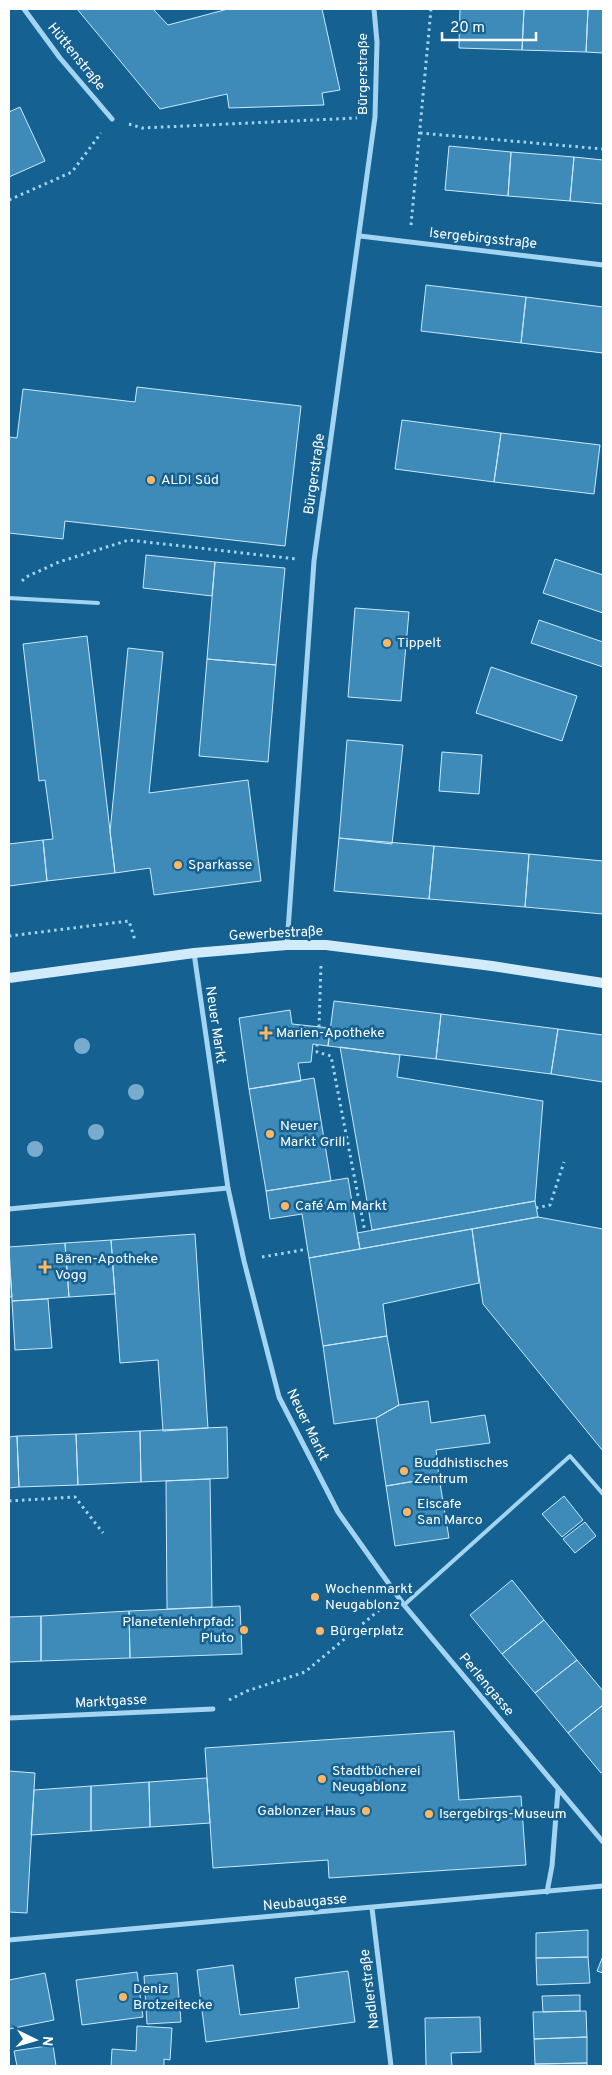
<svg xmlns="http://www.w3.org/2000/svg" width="612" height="2075" viewBox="0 0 612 2075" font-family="Overpass,sans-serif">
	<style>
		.building { fill: #3e8bb9; stroke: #cae9fc }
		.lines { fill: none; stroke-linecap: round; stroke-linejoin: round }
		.path { stroke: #a3d4f1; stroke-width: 3; stroke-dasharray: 2.5 4; stroke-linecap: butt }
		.lane { stroke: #a3d4f1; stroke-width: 4 }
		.street { stroke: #a3d4f1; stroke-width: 5 }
		.secondary { stroke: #d1ebfb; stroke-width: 10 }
		.tree { fill: #79accc }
		.poi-dot { fill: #ffb763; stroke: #156191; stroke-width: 2 }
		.labels { text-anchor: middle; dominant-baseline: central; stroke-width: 5; stroke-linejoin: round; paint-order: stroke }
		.street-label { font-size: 14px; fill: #fff; stroke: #156191 }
		.poi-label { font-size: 14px; fill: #fff; stroke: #156191; text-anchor: start }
	</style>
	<rect width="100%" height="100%" fill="#156191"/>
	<!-- building -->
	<path class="building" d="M77 9H153L168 25 228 9H322L340 90 322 93 324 105 229 108 227 94 160 109Z
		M460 9H524L522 50 459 48Z
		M524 9H588L586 52 522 50Z
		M588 9H603V53L586 52Z
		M20 107 45 161 9 177V112Z
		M449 146 511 152 508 196 445 190Z
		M511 152 574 157 570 201 508 196Z
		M574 157 603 160V204L570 201Z
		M426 285 526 297 521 343 421 331Z
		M526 297 603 307V353L521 343Z
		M137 387 301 406 285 546 65 521 63 539 9 533V437L17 438 23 389 135 402Z
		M402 420 501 433 494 482 395 469Z
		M501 433 600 445 594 494 494 482Z
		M146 555 215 562 212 596 143 588Z
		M555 559 603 575V613L543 593Z
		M215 562 285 568 276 665 207 659Z
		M355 608 409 612 401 701 348 697Z
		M539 620 603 642V667L531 643Z
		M87 636 115 873 47 881 43 840 53 839 45 780 39 781 23 644Z
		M128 648 163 652 149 793 248 780 261 881 154 895 150 868 115 873 110 832Z
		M207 659 276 665 268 762 199 756Z
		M491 667 577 696 562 741 476 713Z
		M347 740 403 745 392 844 339 838Z
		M442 752 482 755 479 794 439 791Z
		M339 838 434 846 429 899 334 891Z
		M43 840 47 881 9 886V844Z
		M434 846 529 854 525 907 429 899Z
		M529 854 603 861V914L525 907Z
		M334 1001 441 1014 436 1059 328 1046Z
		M290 1010 292 1024 330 1028 328 1046 313 1044 311 1062 298 1063 301 1081 249 1089 239 1018Z
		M441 1014 558 1029 551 1074 436 1059Z
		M558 1029 603 1035V1082L551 1074Z
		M340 1047 400 1055 397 1077 543 1101 535 1201 372 1230Z
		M314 1078 331 1181 266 1191 249 1089Z
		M348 1178 360 1249 309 1258 302 1214 270 1219 266 1191Z
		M535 1201 538 1217 360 1249 357 1233Z
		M538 1217 603 1229V1451L483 1304 472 1229Z
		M472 1229 479 1283 383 1304 387 1336 323 1346 309 1258Z
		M195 1234 208 1428 163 1431 158 1360 120 1363 111 1240Z
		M111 1240 115 1294 69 1297 65 1243Z
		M65 1243 69 1297 12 1301 9 1247Z
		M9 1257 12 1297H9Z
		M48 1299 52 1348 15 1350 12 1301Z
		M387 1336 399 1405 376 1418 334 1424 323 1346Z
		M428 1401 431 1423 485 1415 490 1443 436 1450 439 1477 386 1486 376 1418 399 1405Z
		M227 1427 228 1478 141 1482 140 1431Z
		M140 1431 141 1482 78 1485 76 1434Z
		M76 1434 78 1485 19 1487 17 1436Z
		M17 1436 19 1487 9 1488V1437Z
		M439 1477 449 1538 395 1546 386 1486Z
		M210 1479 212 1607 167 1609 166 1481Z
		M564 1496 583 1520 562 1537 542 1514Z
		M585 1522 596 1536 575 1553 563 1539Z
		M512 1580 544 1620 502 1654 470 1615Z
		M240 1606 242 1654 130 1658 129 1611Z
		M129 1611 130 1658 41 1661V1616Z
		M41 1616V1661L9 1662V1617Z
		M544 1620 577 1660 535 1693 502 1654Z
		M577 1660 603 1691V1705L568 1733 535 1693Z
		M603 1705V1772L601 1773 568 1733Z
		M454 1731 459 1800 521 1796 526 1865 329 1878 328 1860 213 1868 205 1748Z
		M9 1771 35 1773 27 1913 9 1912Z
		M207 1778 210 1823 150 1827 149 1782Z
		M149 1782 150 1827 91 1831V1786Z
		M91 1786V1831L31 1835 34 1790Z
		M588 1930V1957L536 1958V1933Z
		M603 1956V1973L597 1971Z
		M588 1957 590 1983 537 1985 536 1958Z
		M233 1965 240 2015 299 2008 295 1978 348 1971 355 2022 206 2042 197 1970Z
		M137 1972 143 2017 82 2025 76 1980Z
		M45 1973 54 2020 9 2029V1980Z
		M177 1973 181 2022 147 2024 144 1976Z
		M580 1995V2011L543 2012 542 1996Z
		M586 2011 587 2037 534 2039 533 2012Z
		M480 2017 481 2052 451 2053 452 2066H426L425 2018Z
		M137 2026 172 2028 170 2060 164 2059V2066H111L112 2049 136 2051Z
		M587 2037V2063L535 2064 534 2039Z
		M53 2045 56 2066H17L14 2051Z
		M587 2063V2066H535V2064Z"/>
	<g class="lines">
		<!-- path -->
		<path class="path" d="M129 124 142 128 357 118
			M420 133 603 149
			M9 200 72 172 101 133
			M411 225 431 9
			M22 581 26 577 59 562 129 540 296 559
			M9 936 129 921 135 940
			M319 1027 321 965
			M317 1044V1052L331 1056 365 1232
			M536 1208 550 1205 564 1162
			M262 1257 308 1249
			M9 1501 75 1497 103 1533
			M229 1700 247 1691 305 1672 384 1606"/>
		<!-- lane -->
		<path class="lane" d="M9 598 98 603
			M404 1605 570 1456 603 1494"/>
		<!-- street -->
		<path class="street" d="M24 9 60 58 112 119
			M360 236 603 265
			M287 945 314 561 375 117 377 42 374 9
			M194 953 228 1188 244 1261 279 1397 338 1512 404 1605 603 1842
			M9 1209 228 1188
			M9 1718 213 1709
			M547 1892 552 1866 558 1790
			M372 1908 391 2066
			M9 1940 603 1886"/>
		<!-- secondary -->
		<path class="secondary" d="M9 978 194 953 287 945H326L492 966 603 983"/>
	</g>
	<!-- trees -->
	<g class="tree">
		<circle cx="82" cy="1046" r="8"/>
		<circle cx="136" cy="1092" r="8"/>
		<circle cx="96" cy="1132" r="8"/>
		<circle cx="35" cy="1149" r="8"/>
	</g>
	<!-- markers -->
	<g class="poi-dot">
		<circle cx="151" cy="480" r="5"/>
		<circle cx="387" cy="643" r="5"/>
		<circle cx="178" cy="865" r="5"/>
		<path d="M263.5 1025.5h5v5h5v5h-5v5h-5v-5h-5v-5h5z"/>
		<circle cx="270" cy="1134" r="5"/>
		<circle cx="285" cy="1206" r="5"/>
		<path d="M42.5 1259.5h5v5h5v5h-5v5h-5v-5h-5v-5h5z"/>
		<circle cx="404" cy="1471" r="5"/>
		<circle cx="407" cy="1512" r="5"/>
		<circle cx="315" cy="1597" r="5"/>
		<circle cx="244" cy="1630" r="5"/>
		<circle cx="320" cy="1631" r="5"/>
		<circle cx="322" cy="1779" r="5"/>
		<circle cx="366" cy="1811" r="5"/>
		<circle cx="429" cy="1814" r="5"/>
		<circle cx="123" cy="1997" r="5"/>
	</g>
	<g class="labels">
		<!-- street labels -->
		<g class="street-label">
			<text transform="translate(76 57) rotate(51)">Hüttenstraße</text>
			<text transform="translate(363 74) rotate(-90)">Bürgerstraße</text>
			<text transform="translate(483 239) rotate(6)">Isergebirgsstraße</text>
			<text transform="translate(315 474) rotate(-82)">Bürgerstraße</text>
			<text transform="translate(276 934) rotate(-3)">Gewerbestraße</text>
			<text transform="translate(215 1025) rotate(82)">Neuer Markt</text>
			<text transform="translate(307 1425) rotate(64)">Neuer Markt</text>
			<text transform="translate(486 1685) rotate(50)">Perlengasse</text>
			<text transform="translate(111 1702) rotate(-3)">Marktgasse</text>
			<text transform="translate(305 1903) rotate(-5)">Neubaugasse</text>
			<text transform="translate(370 1989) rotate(-97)">Nadlerstraße</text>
		</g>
		<!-- poi labels -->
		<g class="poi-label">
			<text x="161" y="480">ALDI Süd</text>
			<text x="397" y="643">Tippelt</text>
			<text x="188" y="865">Sparkasse</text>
			<text x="276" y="1033">Marien-Apotheke</text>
			<text x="280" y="1126">Neuer<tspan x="280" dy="16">Markt Grill</tspan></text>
			<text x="295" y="1206">Café Am Markt</text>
			<text x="55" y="1259">Bären-Apotheke<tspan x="55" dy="16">Vogg</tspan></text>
			<text x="414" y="1463">Buddhistisches<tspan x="414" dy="16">Zentrum</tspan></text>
			<text x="417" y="1504">Eiscafe<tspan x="417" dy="16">San Marco</tspan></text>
			<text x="325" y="1589">Wochenmarkt<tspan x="325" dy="16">Neugablonz</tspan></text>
			<text x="234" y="1622" text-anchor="end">Planetenlehrpfad:<tspan x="234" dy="16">Pluto</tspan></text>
			<text x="330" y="1631">Bürgerplatz</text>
			<text x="332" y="1771">Stadtbücherei<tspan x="332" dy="16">Neugablonz</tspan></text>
			<text x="356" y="1811" text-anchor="end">Gablonzer Haus</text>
			<text x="439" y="1814">Isergebirgs-Museum</text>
			<text x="133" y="1989">Deniz<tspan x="133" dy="16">Brotzeitecke</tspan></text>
		</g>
	</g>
	<!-- border -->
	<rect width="612" height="2075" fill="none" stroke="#ffffff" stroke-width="20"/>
	<!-- north arrow -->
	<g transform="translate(35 2040) rotate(95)" stroke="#156191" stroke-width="4" paint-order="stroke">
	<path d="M0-4L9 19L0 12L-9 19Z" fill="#ffffff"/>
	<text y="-8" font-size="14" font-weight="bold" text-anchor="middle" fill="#ffffff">N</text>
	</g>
	<!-- scale -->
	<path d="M442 32v8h94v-8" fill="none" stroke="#ffffff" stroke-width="2.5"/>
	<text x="450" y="32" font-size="15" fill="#ffffff" stroke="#156191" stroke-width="4" paint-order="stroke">20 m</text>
</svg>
